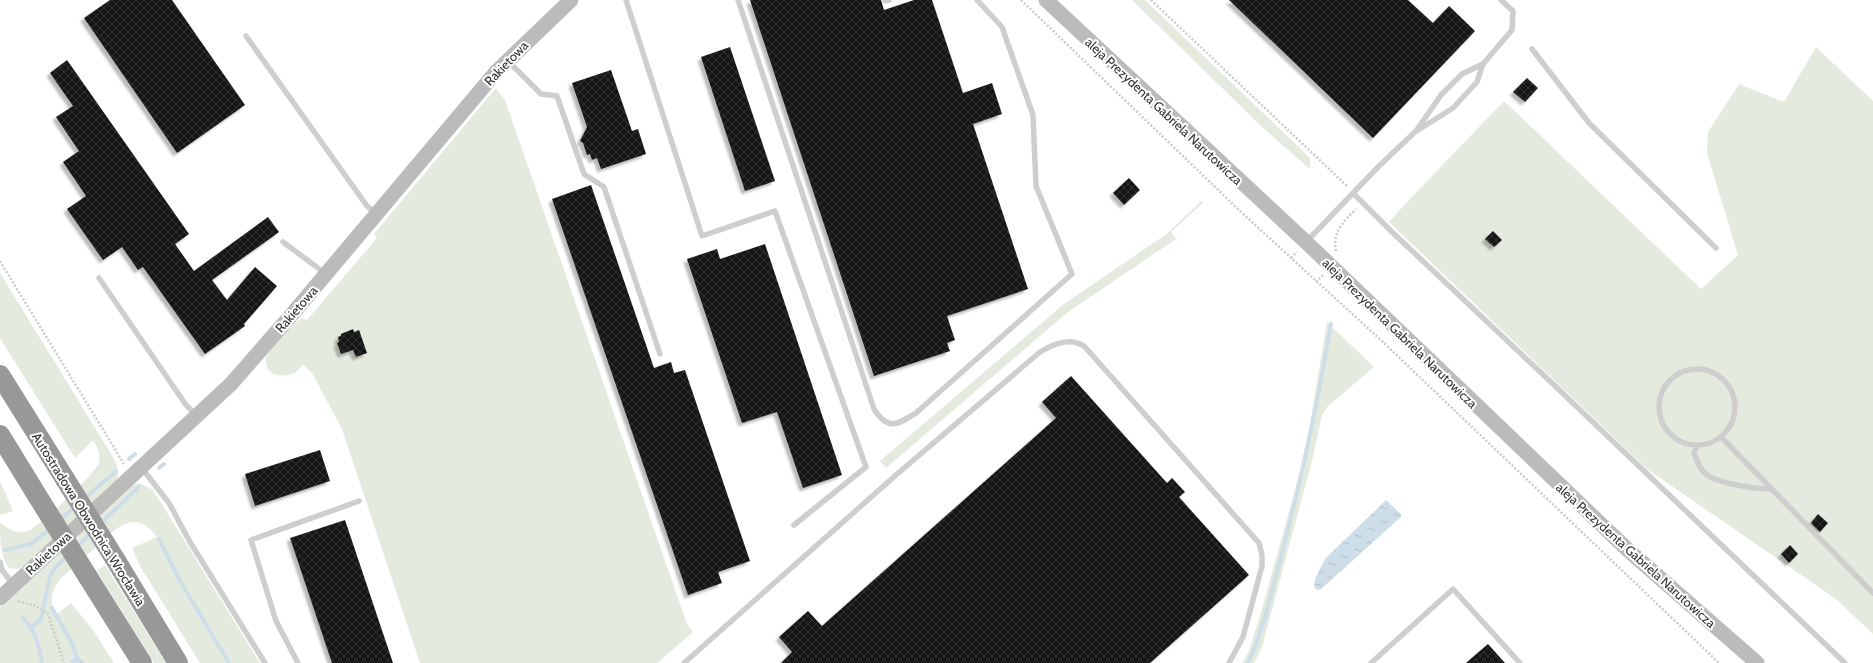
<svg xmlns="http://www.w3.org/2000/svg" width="1873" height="663" viewBox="0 0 1873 663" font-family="Cabin,sans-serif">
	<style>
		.green { fill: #e4eade }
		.water { fill: url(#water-ripples) }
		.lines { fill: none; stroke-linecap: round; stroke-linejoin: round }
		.stream { stroke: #cddee8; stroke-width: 4 }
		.building { fill: url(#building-cross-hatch); filter: url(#shadow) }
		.path { stroke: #cbcbcb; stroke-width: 2.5; stroke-dasharray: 2 2; stroke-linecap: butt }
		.lane { stroke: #cecece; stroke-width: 5.5 }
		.secondary { stroke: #bbb; stroke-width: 15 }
		.highway { stroke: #989898; stroke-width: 20 }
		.highway-bridge { stroke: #989898; stroke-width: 20 }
		.labels { text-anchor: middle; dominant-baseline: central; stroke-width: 4; stroke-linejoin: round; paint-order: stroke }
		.street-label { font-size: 13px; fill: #313131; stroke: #fff }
	</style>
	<defs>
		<pattern id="water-ripples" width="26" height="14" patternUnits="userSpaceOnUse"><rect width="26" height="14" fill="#cddee8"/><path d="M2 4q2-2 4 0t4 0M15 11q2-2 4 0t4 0" fill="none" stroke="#b0bfc7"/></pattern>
		<pattern id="building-cross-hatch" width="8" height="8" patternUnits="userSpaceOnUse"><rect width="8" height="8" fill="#181818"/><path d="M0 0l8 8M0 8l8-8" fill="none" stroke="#313131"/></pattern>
		<filter id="shadow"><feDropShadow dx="-3.5" dy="3.5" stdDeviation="1" flood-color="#0004"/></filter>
	</defs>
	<rect width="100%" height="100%" fill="#fff"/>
	<!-- green -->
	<path class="green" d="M1132 0H1145L1310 158V169L1262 127Z
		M1816 47 1873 101V634L1836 599 1647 469 1389 222 1408 201 1504 101 1701 289 1738 255 1707 153 1708 132 1739 84 1784 102Z
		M496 88 505 100 687 624 693 632 657 663H420L342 429 312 373 303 364C300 367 298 371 294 373 284 378 265 376 266 360 267 349 293 325 302 318L307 320 377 238 374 234Z
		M1201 201 1203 203 1171 232 1176 239 1068 312 886 468 880 461 1064 304 1168 233Z
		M0 273 108 449C114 459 121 468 117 480L23 566 17 569 9 568C0 557 0 536 0 522 7 529 17 534 28 531 37 528 96 473 99 463 101 455 98 448 93 440L75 458 0 338Z
		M1327 322 1374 367 1327 407 1322 415 1312 461 1262 647 1254 663H1242L1249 651 1262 609 1298 479 1309 430Z
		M0 481 13 511 0 515Z
		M139 483 153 490 260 663H200L140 566 132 548 157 537C134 507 117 528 96 547 85 557 73 568 61 578 51 591 49 600 56 615L71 603 93 630 114 663H84L78 654 70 659 72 663H0V607L132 485Z
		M105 565 166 663H154L97 571Z"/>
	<!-- water -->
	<path class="water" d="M1386 500 1401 514V517L1321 589 1317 590 1314 586 1315 579 1325 559Z
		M78 654 84 663H72L70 660Z"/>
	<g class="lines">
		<!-- stream -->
		<path class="stream" d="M129 459 135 454
			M159 468 164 464
			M84 499 116 471
			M60 520 76 506
			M100 524 139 487
			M159 539 180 581 229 663
			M76 548 92 532
			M5 550 31 544 52 527
			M52 608C60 624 72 638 76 655
			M23 618C36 632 39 645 42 663
			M31 627 41 620 50 576 55 568 68 555
			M1248 663C1264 628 1272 590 1282 553 1302 477 1318 401 1331 324"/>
	</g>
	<!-- building -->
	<path class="building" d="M110 0H172L245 105 177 153 84 18Z
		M750 0H881L884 10 914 0H932L963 93 992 83 1002 114 973 124 1028 289 947 316 955 340 947 343 950 351 874 376Z
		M1229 0H1408L1433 23 1449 6 1475 31 1373 138Z
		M730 47 775 181 745 191 701 57Z
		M67 60 189 234 175 244 194 271 268 217 279 232 212 280 227 300 255 267 277 286 244 324 245 326 205 354 143 267 138 270 122 247 103 260 67 209 86 196 63 162 79 151 56 117 73 106 50 73Z
		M611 70 632 131 638 129 646 154 601 169 597 158 592 160 590 154 587 155 583 143 580 141 587 127 572 83Z
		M1527 78 1538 88 1525 102 1513 92Z
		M1129 178 1140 190 1124 205 1113 193Z
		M591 185 654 368 671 362 674 373 685 370 750 561 718 572 722 583 688 595 552 199Z
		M1493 231 1502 240 1494 247 1485 239Z
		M765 244 842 475 803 488 777 412 742 423 687 259 717 249 720 259Z
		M353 329 354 332 359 330 367 353 356 357 353 350 341 354 337 343 339 342 338 337 341 336V334Z
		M1071 376 1167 483 1172 478 1185 492 1179 497 1249 575 1150 663H781L792 652 779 637 808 611 822 626 1056 418 1042 402Z
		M320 450 330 481 255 506 245 474Z
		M1818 514 1828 523 1820 532 1811 523Z
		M345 520 393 663H332L290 538Z
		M1790 545 1798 554 1789 563 1781 554Z
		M1488 644 1505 663H1466Z"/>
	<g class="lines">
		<!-- path -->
		<path class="path" d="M1021 0 1241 212 1384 343 1719 663
			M1151 0 1348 187
			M1336 251C1332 232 1344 221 1356 209
			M1291 258 1297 252
			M0 261 124 464
			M1316 282 1323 275
			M18 601 36 606 48 614 64 663"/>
		<!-- lane -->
		<path class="lane" d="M626 0 702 236 775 211 866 467 794 525
			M738 0 874 409C888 431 897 425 916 413L1072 274 1036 186 1033 115 1002 27 977 0
			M885 1 889 0
			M246 36 367 206 376 213
			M1532 49 1589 123 1716 248
			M509 62 541 94 557 96 584 174 604 187 660 354
			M1418 130 1453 108 1477 82 1483 64 1512 30 1513 11 1501 0
			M1353 193 1391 231 1553 384 1845 663
			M1307 241 1379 166 1416 131 1441 95 1462 74 1483 64
			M283 242 326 274
			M99 278 186 405 196 415
			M1659 407a38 38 0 1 1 76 0a38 38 0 1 1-76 0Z
			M1721 437 1873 593
			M1697 445 1694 453C1697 461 1700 470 1707 475 1720 484 1756 489 1771 489
			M141 467 169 503 190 542 265 663
			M0 562 2 570 13 584
			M298 663 276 621 251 540 359 501
			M684 663 896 475 1040 352C1053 344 1071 336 1085 347L1259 543 1262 555V566L1243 637 1229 663
			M1371 663 1453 589 1520 663"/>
		<!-- secondary -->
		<path class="secondary" d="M1046 0 1306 242 1628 550 1757 663
			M0 598 231 384 294 312 496 72 571 0"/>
		<!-- highway -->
		<path class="highway" d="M0 375 65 479
			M0 435 38 497
			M115 559 178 663
			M88 577 142 663"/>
		<!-- highway-bridge -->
		<path class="highway-bridge" d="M65 479 115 559
			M38 497 88 577"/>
	</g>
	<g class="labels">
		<!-- street labels -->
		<g class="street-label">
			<text transform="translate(506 63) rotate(-46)">Rakietowa</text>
			<text transform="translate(1164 111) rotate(43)">aleja Prezydenta Gabriela Narutowicza</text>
			<text transform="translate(296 309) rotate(-49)">Rakietowa</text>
			<text transform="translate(1400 333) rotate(44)">aleja Prezydenta Gabriela Narutowicza</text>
			<text transform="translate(89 519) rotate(58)">Autostradowa Obwodnica Wrocławia</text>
			<text transform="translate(48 553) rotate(-43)">Rakietowa</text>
			<text transform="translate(1636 555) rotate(42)">aleja Prezydenta Gabriela Narutowicza</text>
		</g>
	</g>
</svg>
